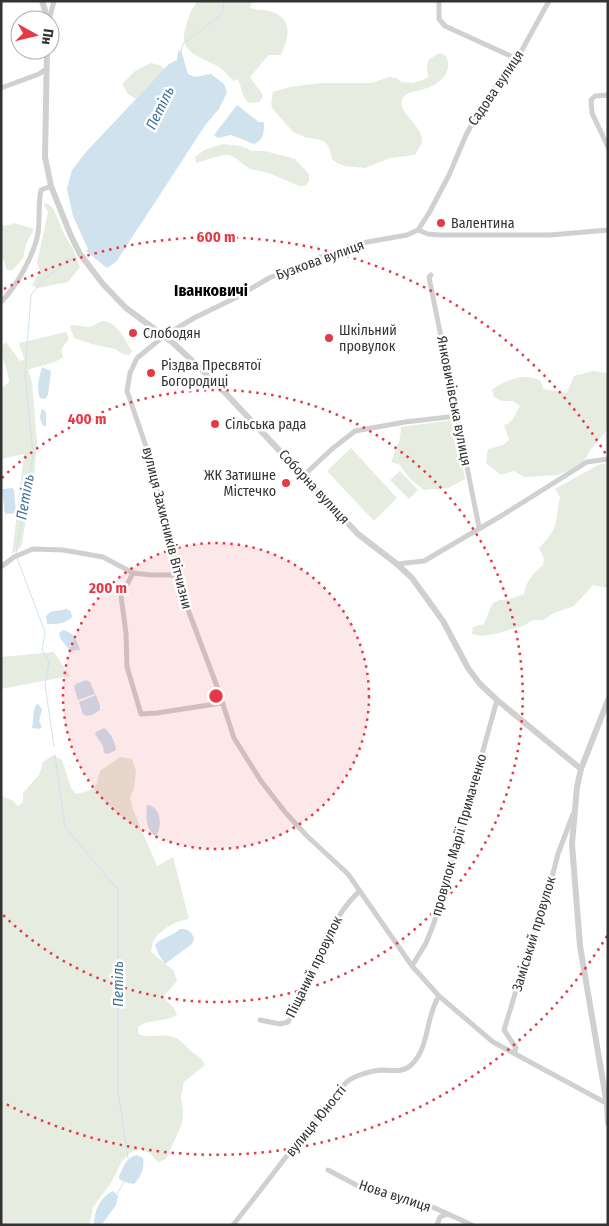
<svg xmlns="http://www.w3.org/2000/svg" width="609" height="1226" viewBox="0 0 609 1226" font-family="'Fira Sans Condensed',sans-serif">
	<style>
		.green { fill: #e6ecdf }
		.water { fill: #cfe2ee }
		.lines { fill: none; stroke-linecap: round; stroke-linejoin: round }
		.stream { stroke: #cfe2ee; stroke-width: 1 }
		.minor { stroke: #d0d0d0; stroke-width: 5 }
		.tertiary { stroke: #d0d0d0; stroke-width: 6 }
		.ring { fill: none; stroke: #e63946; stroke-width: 2.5; stroke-dasharray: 2.5 5 }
		.poi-dot { fill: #e63946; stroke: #fff; stroke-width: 2 }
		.labels { text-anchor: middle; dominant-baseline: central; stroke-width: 5; stroke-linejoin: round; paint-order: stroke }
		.street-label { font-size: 14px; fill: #333; stroke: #fff }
		.poi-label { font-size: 14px; fill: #333; stroke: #fff; text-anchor: start }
		.water-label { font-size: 15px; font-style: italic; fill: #3f7597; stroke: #fff }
		.quarter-label { font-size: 16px; font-weight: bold; fill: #000; stroke: #fff }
		.centre { fill: #e63946; stroke: #fff; stroke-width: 2.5 }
		.ring-label { font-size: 15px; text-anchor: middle; font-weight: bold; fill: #e63946; stroke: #fff; stroke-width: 5; stroke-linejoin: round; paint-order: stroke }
	</style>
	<rect width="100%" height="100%" fill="#fff"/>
	<!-- green -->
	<path class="green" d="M198 1H253L250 7C256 11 262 9 269 11 294 18 289 36 281 55H269L250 77 261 92 263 97 259 102 253 103 247 102 244 97 238 79 233 81C228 76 224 70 219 67 201 56 177 54 186 26 189 15 191 9 198 1Z
		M440 53 446 56C454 72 439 85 424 89 417 92 407 91 403 98 395 110 420 124 422 138 423 144 418 150 415 155L390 158 365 168 344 166 337 163 332 159 329 147 324 141 305 137 293 132 273 109 271 104 273 92 290 87 321 83H371L389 77 396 78 402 82 412 83 423 80 428 77 427 65 429 59Z
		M151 63 159 65 165 69 136 99 128 94 122 84 135 71Z
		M223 144 241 146 252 151H265L295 159 309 174V181L305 186H299L269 173 250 169 235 158 229 155H223L196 163 195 157 204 150Z
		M46 203 53 208 64 234 73 249 80 267 68 282 37 288 32 285 40 271 37 263 48 212 44 205Z
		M15 223 34 229 26 244 23 258 13 270H7L1 253V224L5 226Z
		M102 321C118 322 124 339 132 351L129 355 123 354 115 349 92 344 74 338 70 327 72 325 90 327Z
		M66 332 69 338 61 350 63 357C53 365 39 365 28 370L32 382 37 442 34 477 21 547 12 554 24 454 1 459V389L9 382C9 369 0 361 3 345L6 342 20 361 24 360C24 354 20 350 19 343Z
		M593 371 608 373V429L591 449 583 463 566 472 557 475 525 477 513 471 501 475 486 463 488 449 503 445 509 440 504 425C514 423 515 413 520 406L513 401H502L494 397 492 390C505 380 526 372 541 381L543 389 567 393 574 376Z
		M454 420 465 479 448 488 424 490 410 479 400 465 391 462 400 439 401 427Z
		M351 448 397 498 374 521 327 471Z
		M608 463V588L593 585 574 606 554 613 543 620H533L523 626 495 634 482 636 472 634 473 627 484 624 492 604 499 600H508L524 594C526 581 533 573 543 565L544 558 539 548C560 526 554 525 560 497L555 489 598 465Z
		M400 471 418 490 409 499 390 480Z
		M54 652 70 676 1 689V657Z
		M53 755 62 760 71 788 76 794 88 791 96 786 100 771 120 757 132 759 136 771 134 788 130 798 133 810 157 866 173 857 189 919C176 921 162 928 154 940 152 943 152 948 151 952L174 971 177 981 163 997 174 1008 177 1015C164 1023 150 1018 138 1027V1034C150 1039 161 1033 173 1037 181 1039 185 1046 191 1051 198 1057 201 1056 205 1065L184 1082 181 1096 183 1111 182 1124 166 1159 158 1162 150 1153 141 1149 131 1152 122 1161 111 1183 93 1207 89 1225H1V796L12 800 18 806 23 802V793L39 775 43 762Z"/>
	<!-- water -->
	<path class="water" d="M181 50 188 74 195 77 211 74 224 84 227 92 219 109 206 124 116 262 107 268 86 251 88 249 73 216 67 189 72 170 86 152 169 64 177 60 178 52Z
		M237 105 259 122H264C264 132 264 140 254 144L231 135 218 138 214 135Z
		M42 367 51 371 48 395 45 399 40 398C36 388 39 378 42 367Z
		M43 409 46 412V426H43L40 418 41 411Z
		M13 488 14 490 16 513 5 514 2 489Z
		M67 609 71 612 72 617C67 624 55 624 47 624L46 616 50 612Z
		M63 630C73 632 77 640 80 650L70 651 60 638 59 633Z
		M86 680 90 682 95 694 78 700 74 687 76 684Z
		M96 695 100 706V710L92 715 86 716 83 714 79 702Z
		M38 704 42 709 39 721 42 727 39 729 32 728C34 720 32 712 36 705Z
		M104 728C110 732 116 743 116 750L108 754 104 753 103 746 95 734 96 732Z
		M147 805C161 806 163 826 156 836 145 830 146 816 147 805Z
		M180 929C188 929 191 931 194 938L192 944 165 964 159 955 155 945C162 937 173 936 180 929Z
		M137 1155 143 1158C145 1167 141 1177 134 1184L128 1183 119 1179V1177C123 1167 126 1157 137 1155Z
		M113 1191 118 1196 116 1205 103 1223 94 1225C94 1211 100 1197 113 1191Z"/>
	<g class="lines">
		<!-- stream -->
		<path class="stream" d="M181 51 183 44 222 14 224 1
			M16 554 33 455 25 374 31 295 42 281 72 258
			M17 558 45 632 42 650 49 662 45 685 54 746
			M55 755 65 827 118 890V1091L128 1158
			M117 1194 125 1180"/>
		<!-- minor -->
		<path class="minor" d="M439 1V19L445 26 517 59
			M49 20 54 1
			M1 88 39 74 46 69
			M608 95 595 96 591 100 592 113 608 147
			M418 230 429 213 449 175 466 135 479 111 487 97 517 59 549 1
			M431 275 429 277 479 527
			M1 302C17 286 34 255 38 233 40 219 38 204 41 190L51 186
			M303 476 332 449 355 431 405 422 457 416
			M397 564 424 561 501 516 587 462 608 459
			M1 567 14 557 33 549 63 550 103 557 133 573 151 575H177
			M133 573 121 596 126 633 127 667 141 714 157 713 222 703
			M412 966 426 943 434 923 466 812 497 700
			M260 1020 280 1024 288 1022C295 1011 300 998 305 986 317 957 336 911 360 891
			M514 1053 516 1048 504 1030 544 899 551 881 558 854 573 814
			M608 1104 493 1042 439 996 412 966 348 874 306 835 285 812 261 781 234 738 218 689 184 599 151 461 127 391 130 373 137 358 164 336 194 318 235 298 269 278 320 257 356 244 407 235 418 230 428 234 440 235H550L608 230
			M328 1170 360 1187 428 1205 448 1214 440 1217 437 1225
			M448 1214 472 1225
			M233 1225C262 1189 289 1152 318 1116 327 1106 338 1089 348 1081 356 1075 371 1071 381 1070 390 1070 402 1073 410 1066 430 1049 425 1017 439 996"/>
		<!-- tertiary -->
		<path class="tertiary" d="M42 1 48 20
			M47 50 45 157 51 186 71 236 80 254 103 284 126 308 172 342 214 381 358 534 397 564 412 578 443 621 468 668 480 684 497 700 581 769
			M608 700 581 769 577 787 572 844 580 946 607 1105 608 1123"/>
	</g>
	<!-- distance rings -->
	<circle cx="216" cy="696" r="153" fill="#e63946" fill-opacity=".12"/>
	<g class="ring">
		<circle cx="216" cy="696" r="153"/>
		<path d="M2 478A306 306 0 1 1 2 914"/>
		<path d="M607 936A459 459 0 0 1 4 1103M4 289A459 459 0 0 1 607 456"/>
	</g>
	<!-- markers -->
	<g class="poi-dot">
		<circle cx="441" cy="223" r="5"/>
		<circle cx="133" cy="333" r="5"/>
		<circle cx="329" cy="338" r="5"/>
		<circle cx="151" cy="373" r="5"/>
		<circle cx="215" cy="424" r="5"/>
		<circle cx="286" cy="483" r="5"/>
	</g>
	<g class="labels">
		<!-- street labels -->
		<g class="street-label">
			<text transform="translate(496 88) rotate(-56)">Садова вулиця</text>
			<text transform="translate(320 260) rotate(-20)">Бузкова вулиця</text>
			<text transform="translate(454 401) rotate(79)">Янковичівська вулиця</text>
			<text transform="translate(314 487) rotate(47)">Соборна вулиця</text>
			<text transform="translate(167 528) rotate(76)">вулиця Захисників Вітчизни</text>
			<text transform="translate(459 835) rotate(-74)">провулок Марії Примаченко</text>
			<text transform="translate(534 934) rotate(-73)">Заміський провулок</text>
			<text transform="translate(314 967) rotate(-64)">Піщаний провулок</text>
			<text transform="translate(316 1121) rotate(-51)">вулиця Юності</text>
			<text transform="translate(395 1196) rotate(18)">Нова вулиця</text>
		</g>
		<!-- poi labels -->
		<g class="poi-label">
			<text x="451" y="223">Валентина</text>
			<text x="339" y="330">Шкільний<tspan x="339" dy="16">провулок</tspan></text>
			<text x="143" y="333">Слободян</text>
			<text x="161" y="365">Різдва Пресвятої<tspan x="161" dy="16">Богородиці</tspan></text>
			<text x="225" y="424">Cільська рада</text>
			<text x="276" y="475" text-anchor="end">ЖК Затишне<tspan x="276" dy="16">Містечко</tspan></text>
		</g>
		<!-- water labels -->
		<g class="water-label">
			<text transform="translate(160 108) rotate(-64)">Петіль</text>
			<text transform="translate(25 497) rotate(-80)">Петіль</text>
			<text transform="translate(118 984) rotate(-90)">Петіль</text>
		</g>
		<!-- quarter labels -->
		<g class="quarter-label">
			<text x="211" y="290">Іванковичі</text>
		</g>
	</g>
	<circle cx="216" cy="696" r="8" class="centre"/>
	<g class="ring-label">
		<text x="216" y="242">600 m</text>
		<text x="87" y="424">400 m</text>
		<text x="108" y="593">200 m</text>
	</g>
	<!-- border -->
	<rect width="609" height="1226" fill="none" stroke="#333333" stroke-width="5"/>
	<!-- north arrow -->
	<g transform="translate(35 35) rotate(98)"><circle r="24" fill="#ffffff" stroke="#adadad"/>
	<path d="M0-4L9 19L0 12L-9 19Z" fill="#e63946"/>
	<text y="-8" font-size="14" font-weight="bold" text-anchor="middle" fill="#333333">Пн</text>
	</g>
</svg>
